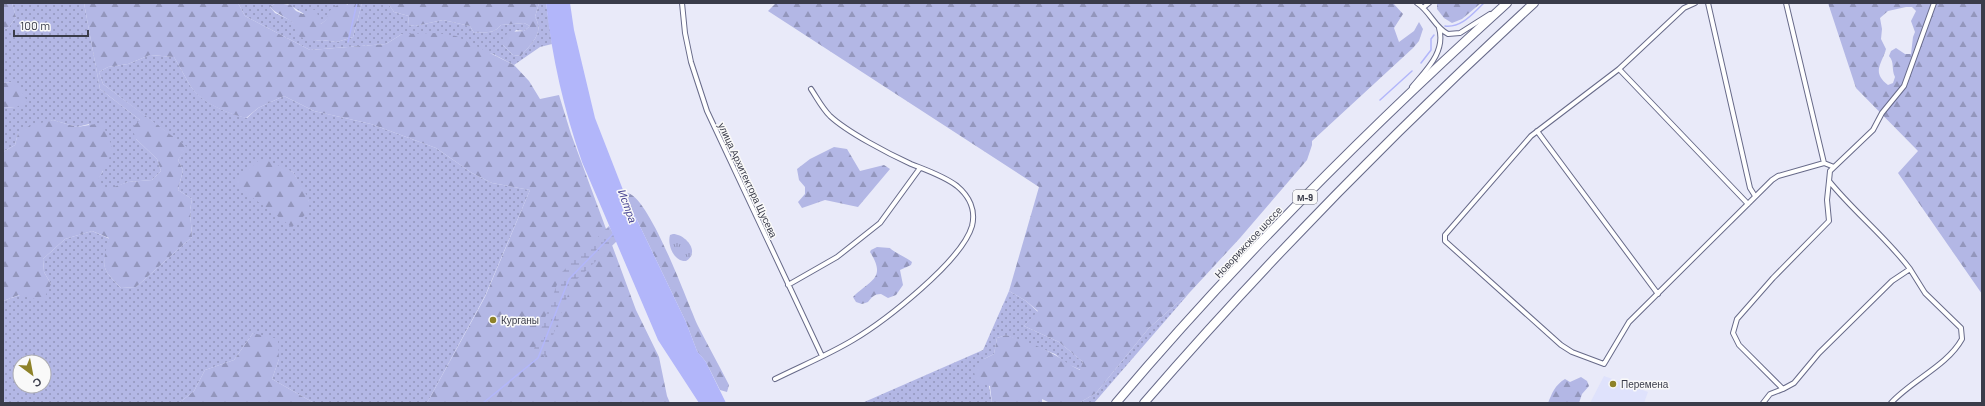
<svg xmlns="http://www.w3.org/2000/svg" width="1985" height="406" viewBox="0 0 1985 406" font-family="Barlow,sans-serif">
	<style>
		.built { fill: #dfe2fc }
		.grass { fill: url(#grass-dots); fill-rule: evenodd }
		.forest { fill: url(#forest-firs); fill-rule: evenodd }
		.wetland { fill: url(#wetland-marsh) }
		.park { fill: url(#park-tufts) }
		.water { fill: #b2b6fa }
		.lines { fill: none; stroke-linecap: round; stroke-linejoin: round }
		.stream { stroke: #b2b6fa; stroke-width: 1.5 }
		.minor-casing { stroke: #676a89; stroke-width: 6 }
		.motorway-casing { stroke: #676a89; stroke-width: 10 }
		.minor { stroke: #fff; stroke-width: 4 }
		.motorway { stroke: #fff; stroke-width: 8 }
		.poi-dot { fill: #8e8229; stroke: #f9f9f9; stroke-width: 1.5 }
		.labels { text-anchor: middle; dominant-baseline: central; stroke-width: 3; stroke-linejoin: round; paint-order: stroke }
		.shield { fill: #f9f9f9; stroke: #73757e; stroke-width: 1 }
		.shield-label { font-size: 9px; font-weight: bold; fill: #3a3c4a }
		.street-label { font-size: 10px; fill: #3a3c4a; stroke: #f9f9f9 }
		.poi-label { font-size: 10px; fill: #3a3c4a; stroke: #f9f9f9; text-anchor: start }
		.water-label { font-size: 11px; font-style: italic; fill: #464392; stroke: #f9f9f9 }
	</style>
	<defs>
		<pattern id="grass-dots" width="8" height="8" patternUnits="userSpaceOnUse"><rect width="8" height="8" fill="#b3b7e5"/><path d="M2 2h.1M6 6h.1" fill="none" stroke="#9396bc" stroke-width="1.8" stroke-linecap="round"/></pattern>
		<pattern id="forest-firs" width="22" height="20" patternUnits="userSpaceOnUse"><rect width="22" height="20" fill="#b3b7e5"/><path d="M5 1l3.5 6h-7zM16 11l3.5 6h-7z" fill="#9396bc"/></pattern>
		<pattern id="wetland-marsh" width="20" height="14" patternUnits="userSpaceOnUse"><rect width="20" height="14" fill="#b3b7e5"/><path d="M1 5h8M5 5V1M11 12h8M15 12V8" fill="none" stroke="#9396bc"/></pattern>
		<pattern id="park-tufts" width="24" height="20" patternUnits="userSpaceOnUse"><rect width="24" height="20" fill="#b3b7e5"/><path d="M3 7l-1-3M5 7V3M7 7l1-3M15 17l-1-3M17 17v-4M19 17l1-3" fill="none" stroke="#9396bc"/></pattern>
	</defs>
	<rect width="100%" height="100%" fill="#e9eaf9"/>
	<!-- built -->
	<path class="built" d="M1604 376 1648 392 1644 403H1590Z"/>
	<!-- grass -->
	<path class="grass" d="M12 3H84L100 89 140 120 136 139 157 159 161 171 152 180 128 182 105 191 96 182 103 171 89 124 77 127 53 120 18 133 15 145 3 152V107L15 108 11 82 3 83V30L9 27 16 17Z
		M238 3H276L270 7 275 13 290 20 315 41 322 40 337 42 353 37 362 3H388L394 12 409 16 408 25 415 26 443 20 470 26 474 33C485 31 493 35 501 25L524 23 530 26 524 31 516 30 503 45 513 55 521 56C531 44 545 33 535 17L539 3H546L552 44 540 47 514 65 493 54 402 34 386 44 310 50 245 16Z
		M286 3H349L321 24Z
		M150 55 174 57C180 67 185 77 191 87 204 104 227 113 247 118L258 108 284 96 314 111 371 124 436 148 472 173 492 183 530 190 485 296 427 403H314L272 379 279 359 253 333 234 360 205 370 194 391 179 403H5L3 399V301L51 284 44 272 43 259 65 239 92 231 110 239C102 267 100 267 121 288L136 287 192 237 190 210 192 199 178 190 183 170 178 160 186 147 103 84 99 72 108 67 128 64ZM270 162 275 166 293 172 309 202ZM20 362H44V386H20Z
		M1009 291 1026 301 1038 312 1024 326 1059 342 1083 362 1081 370 1067 364 1055 354 1006 335 997 338 994 354 984 359 992 403H862L983 350Z
		M1191 291 1094 403H1079L1096 393 1149 328Z"/>
	<!-- forest -->
	<path class="forest" d="M3 3H12L16 17 9 27 3 30Z
		M84 3H238L245 16 310 50 386 44 402 34 436 33 456 36 514 65 529 81 540 99 559 95 571 134 636 310 659 357 667 396 670 403H427L485 297 530 190 492 183 472 173 436 148 371 124 314 111 284 96 258 108 246 118C227 113 203 104 191 87 185 77 180 67 174 57L150 55 128 64 108 67 99 72 103 84 187 147 178 160 183 170 178 190 192 199 190 210 192 237 136 287 121 288C100 267 102 267 109 238L92 231 65 239 43 259 44 272 51 284 43 301 19 295 3 301V152L15 145 18 133 29 126 53 120 77 127 102 123 112 146 109 159 97 182 105 190 128 182 152 180 161 171 157 159 136 139 132 128 140 120 100 89Z
		M276 3 291 5 296 11 303 14 309 9 316 10 321 24 327 19 328 12 340 3 347 5 349 3H362L353 37 337 42 322 40 315 41 300 37 295 33V25C288 17 277 15 270 7Z
		M388 3H539L535 17C545 33 531 44 521 56L513 55 503 45V38L509 32 524 31 530 26 524 23 501 25C493 35 485 31 474 33L470 26 443 20 415 26 408 25 409 16 394 12Z
		M776 3H1393L1403 14 1394 28 1399 42 1414 31 1419 22 1423 29 1419 41 1413 48 1312 141V145L1307 160 1240 238 1191 291 1149 328 1096 393 1079 403H1050L1042 399V403H992L990 386 977 383 974 372 984 359 994 354 997 338 1006 335C1022 340 1038 345 1053 354 1063 359 1070 366 1080 370L1083 362 1059 342 1024 326 1038 311 1026 301 1009 291 1039 187 768 11Z
		M1437 3H1481L1462 19 1452 23 1444 18 1437 9Z
		M1828 3H1982V294L1898 173 1918 151 1856 88ZM1906 7H1912L1916 11 1911 21 1915 32 1913 37 1911 54H1905L1896 48 1891 51 1889 56C1895 63 1891 69 1895 77L1893 83 1888 85C1871 72 1882 64 1886 49L1881 39 1882 29 1880 18 1888 11Z
		M11 82 21 90 27 101 15 108 3 107V83Z
		M834 147 847 149 860 171 884 165 890 169 858 207 825 200 802 208 798 202 805 194V187L799 180 797 169 810 159Z
		M264 159 293 172 307 196 309 202 308 208 306 214 292 227 233 183 258 161Z
		M628 193C651 200 687 302 698 326 708 346 719 365 729 385L727 392 720 390 706 362 697 351 686 322 625 195Z
		M877 247 890 248C893 252 906 257 912 262L911 265 900 270 903 285 896 295 888 298 881 294C874 294 872 297 868 302L862 304 856 302 853 297C870 280 887 279 870 252L871 250Z
		M253 333 278 339 279 359 272 379 314 403H179L194 391 205 370 234 360Z
		M1581 377 1587 381 1589 386 1582 394 1579 403H1548C1552 393 1555 385 1565 379L1570 382Z"/>
	<!-- wetland -->
	<path class="wetland" d="M609 226 617 241 572 284 545 357 534 349 561 273Z"/>
	<!-- park -->
	<path class="park" d="M673 234C685 234 701 252 686 261 674 262 667 245 670 235Z"/>
	<!-- water -->
	<path class="water" d="M546 3H570L574 30 595 118 625 195 686 322 697 351 706 362 726 403H699L658 340 582 162C564 110 552 58 546 3Z"/>
	<g class="lines">
		<!-- stream -->
		<path class="stream" d="M1445 26C1462 28 1473 13 1484 3
			M348 42 357 3
			M1421 63 1431 50V39L1434 35
			M1380 100 1412 71
			M483 403 538 358 569 279 614 233"/>
		<!-- minor casing -->
		<g class="minor-casing">
			<path id="minor" d="M682 3 685 33 691 62 707 111 822 356
				M1417 3C1430 11 1435 28 1448 34L1460 33 1490 14
				M1695 3 1684 8 1619 69 1531 136 1445 235V241L1561 345 1572 352 1604 364 1629 322 1772 180 1778 176 1824 163 1834 167
				M1708 3 1750 188 1755 196
				M1786 3 1824 163
				M1424 7 1429 3
				M1619 69 1748 204
				M1412 87C1426 70 1446 52 1439 28
				M1537 131 1658 294
				M1829 181 1827 200 1829 221 1773 278 1737 319 1733 333 1739 345 1783 389 1794 383 1819 353 1892 281 1910 269 1925 293 1961 328 1962 339C1947 366 1912 380 1891 403
				M1910 269C1886 237 1854 212 1829 181L1830 171 1873 130 1882 113 1904 86 1934 3
				M788 285 837 257 880 223 920 168
				M775 379C801 366 828 355 853 340 885 321 962 261 972 226 976 210 969 196 957 186 944 176 926 170 911 164 889 154 847 132 830 116 822 108 817 98 811 89
				M1763 403 1770 394 1783 389"/>
		</g>
		<!-- motorway casing -->
		<g class="motorway-casing">
			<path id="motorway" d="M1116 403C1236 261 1369 128 1507 3
				M1144 403C1266 262 1397 129 1534 3"/>
		</g>
		<!-- minor -->
		<use href="#minor" class="minor"/>
		<!-- motorway -->
		<use href="#motorway" class="motorway"/>
	</g>
	<!-- markers -->
	<g class="poi-dot">
		<circle cx="493" cy="320" r="4"/>
		<circle cx="1613" cy="384" r="4"/>
	</g>
	<g class="labels">
		<!-- shield labels -->
		<rect class="shield" x="1293" y="190" width="24" height="14" rx="3"/>
		<g class="shield-label">
			<text x="1305" y="197">М-9</text>
		</g>
		<!-- street labels -->
		<g class="street-label">
			<text transform="translate(748 180) rotate(65)">улица Архитектора Щусева</text>
			<text transform="translate(1248 242) rotate(-47)">Новорижское шоссе</text>
		</g>
		<!-- poi labels -->
		<g class="poi-label">
			<text x="501" y="320">Курганы</text>
			<text x="1621" y="384">Перемена</text>
		</g>
		<!-- water labels -->
		<g class="water-label">
			<text transform="translate(628 206) rotate(70)">Истра</text>
		</g>
	</g>
	<!-- border -->
	<rect width="1985" height="406" fill="none" stroke="#3a3c4a" stroke-width="8"/>
	<!-- north arrow -->
	<g transform="translate(32 374) rotate(148)"><circle r="19" fill="#f9f9f9" stroke="#adadb3"/>
	<path d="M0-3L7 15L0 10L-7 15Z" fill="#8e8229"/>
	<text y="-6" font-size="11" font-weight="bold" text-anchor="middle" fill="#3a3c4a">С</text>
	</g>
	<!-- scale -->
	<path d="M14 30v6h74v-6" fill="none" stroke="#3a3c4a" stroke-width="2"/>
	<text x="20" y="30" font-size="12" fill="#3a3c4a" stroke="#f9f9f9" stroke-width="3" paint-order="stroke">100 m</text>
</svg>
